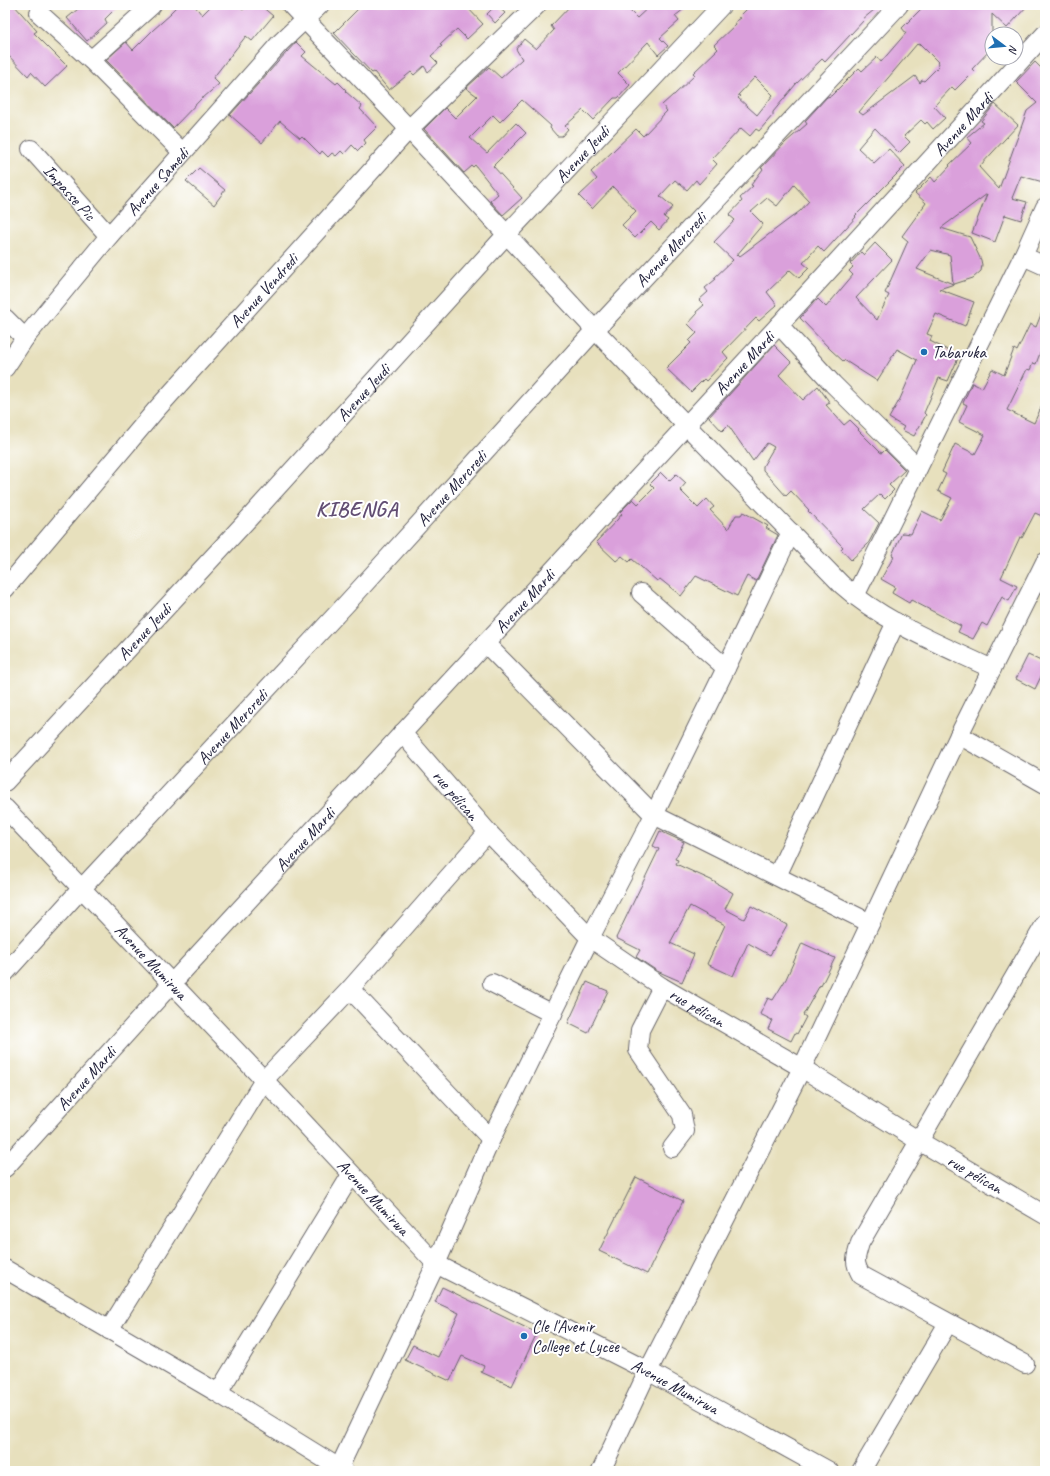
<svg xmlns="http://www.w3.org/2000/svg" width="1050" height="1476" viewBox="0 0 1050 1476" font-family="Caveat,sans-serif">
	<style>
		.building { fill: #daa0db; fill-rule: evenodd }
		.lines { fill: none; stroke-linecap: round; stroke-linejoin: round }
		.minor-casing { stroke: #676468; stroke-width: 20 }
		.minor { stroke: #fff; stroke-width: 18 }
		.poi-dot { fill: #1f6fb2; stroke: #fff; stroke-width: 1.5 }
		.labels { text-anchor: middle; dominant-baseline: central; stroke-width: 4; stroke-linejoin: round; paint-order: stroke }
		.street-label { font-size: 17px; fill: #22223b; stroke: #fff }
		.poi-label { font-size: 17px; fill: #22223b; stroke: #fff; text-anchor: start }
		.district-label { font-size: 21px; font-weight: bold; letter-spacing: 1px; fill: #624e73; stroke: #fff }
	</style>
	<rect width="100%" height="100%" fill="#fff"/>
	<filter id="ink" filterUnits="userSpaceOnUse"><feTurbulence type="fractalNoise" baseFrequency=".025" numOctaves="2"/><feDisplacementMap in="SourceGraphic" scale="8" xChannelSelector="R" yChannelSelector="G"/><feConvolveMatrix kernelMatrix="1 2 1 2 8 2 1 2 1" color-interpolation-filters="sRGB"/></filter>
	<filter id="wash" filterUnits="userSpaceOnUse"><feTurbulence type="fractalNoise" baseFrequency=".012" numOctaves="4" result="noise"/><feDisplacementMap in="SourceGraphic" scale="16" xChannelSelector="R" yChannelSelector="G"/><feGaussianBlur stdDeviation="0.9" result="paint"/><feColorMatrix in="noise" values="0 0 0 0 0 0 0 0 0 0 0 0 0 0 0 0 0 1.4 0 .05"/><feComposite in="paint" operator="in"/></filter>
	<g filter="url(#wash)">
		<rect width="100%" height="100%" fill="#e7e0bd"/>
		<g id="blocks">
			<!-- building -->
			<path class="building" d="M5 5H14L37 31 34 33 67 66 45 87 31 72 28 76 5 52Z
				M83 5H119L105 19 107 23 87 41 67 18Z
				M178 5H194L202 15 212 5H237L243 10 247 5H260L273 16 252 41 246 36 213 78 219 84 203 98H202L173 128 106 60 126 42 133 50 153 30 171 14 170 13Z
				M362 5H465L483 24 467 39 457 29 440 45 442 46 431 56 438 63 428 72 424 66 414 75 411 72 389 90 374 72 372 73 334 33Z
				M496 5 505 13 495 23 487 14Z
				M571 5H624L637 18 651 5H689L675 16 679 21 660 38 668 46 658 55 648 42 618 73 630 85 618 98H614L593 120 583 110 565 126 568 129 562 136H557L550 128 551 126 522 100 500 122 493 115 470 138 487 153 516 123 526 133 493 166 522 198 503 215 490 201 498 194 475 165 473 167 472 166 464 173 424 129 445 108 455 118 477 96 466 88 489 67 501 78 522 59 516 49 524 39 536 49 554 30 551 26Z
				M751 5H880L863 19 864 20 825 62 822 59 796 84 773 112V115L759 131 756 129 750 136 741 128 712 159 717 164 699 184 696 180 687 190 675 180 660 196 673 207 664 217 668 220 659 230 651 222 635 238 622 225 636 211 613 187 592 209 579 196 597 179 591 172 636 129 643 136 667 111 662 105 673 95H674L695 75 693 73 718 49 714 45 736 24 735 22 741 18 739 17ZM755 77 773 95 757 115 738 98 740 96 738 95Z
				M925 5H1028L1007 28 992 14V48L972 69 974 71 955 90 952 87 934 106 945 118 933 129 927 122 925 124 921 120 904 136 910 142 899 153 875 128 858 148 874 163 889 149 905 166 855 216 856 217 824 252 818 246 803 263 809 268 799 278 790 270 767 292 777 305 759 321 756 318 723 352 728 358 706 381 704 379 691 392 666 368 691 343 689 341 697 333 688 324 697 314 696 312 704 305 699 300 708 292 705 288 716 279 714 278 733 260 714 242 735 220 729 215 742 201 740 198 753 186 751 185 763 169 761 168 786 142 807 124 805 121 827 97 831 96 859 68 862 71 877 57 881 62 906 33 902 28ZM917 44 918 45 920 44 939 63 938 65 939 66 924 81 922 80 920 83 915 76 863 115 859 112ZM794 185 809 201 800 211 740 256 738 254 736 256 763 224 751 212 767 198 777 206Z
				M296 42 306 52 302 56 336 84 338 82 346 90 345 91 362 106 360 109 377 127 364 140 366 143 358 151 352 145 344 154 341 151 336 156 332 153 328 157 322 151 320 154 302 136 300 138 280 121 262 143 230 115Z
				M1035 62 1045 72V175L1043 182 1021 176 1012 198 1027 202 1021 220 1005 215 995 242 972 233 987 194 941 228 970 237 981 260 982 265 981 271 973 278 939 289 974 302 965 326 936 314 927 334 932 336 930 341 959 356 948 381 939 378 924 413 926 415 914 436 902 430 904 427 889 418 900 399 917 360 897 349 877 381 844 360 843 361 831 350 800 318 818 299 826 307 853 275 849 271 853 267 850 264 861 252 864 255 875 243 892 260 856 298 877 320 889 295 885 293 908 241 902 236 926 203 915 193 931 177 935 182 950 166 949 165 972 143 967 137 984 123 981 121 995 104 1018 125 979 167 999 189 1027 111 1037 103 1016 82ZM931 250 950 255 953 284 917 269Z
				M199 168 225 190 214 205 186 181Z
				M1044 307H1045V355L1040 353 1036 364 1033 363 1030 370 1027 369 1007 410 1034 423 1045 399V509L1042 516 1035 513 1022 538 1020 537 1001 578 1017 586 1009 601 1002 597 987 626 982 623 973 639 958 632 961 626 911 600 909 603 892 593 895 587 881 579 894 556 892 555 902 533 911 534 922 511 940 520 952 498 938 491 946 474 942 472 955 444 975 454 985 435 959 422 967 405 963 403 972 383 982 388 992 369 1004 375 1014 349 1017 351 1030 324 1036 327Z
				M774 345 791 362 779 375 803 400 818 386 830 403 826 405 844 425 850 420 859 429 858 430 880 452 882 453 885 450 905 470 889 485 894 490 885 499 880 494 864 509 879 523 868 544 851 560 841 549 843 547 808 511 809 510 791 491 786 496 763 470V466L774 447 767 443 753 461 728 425 722 431 709 417Z
				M661 473 669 481 676 474 686 483 680 490 698 508 707 499 714 507 710 510 728 529 736 515H741L743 512 768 526 766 528 778 535 756 581 747 576 737 596 696 576 681 596 660 579 657 581 632 559 629 562 622 556 616 561 596 542 617 520 622 514 620 512 633 499 638 504 654 488 650 484Z
				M1028 655 1045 663V668L1035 689 1016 679Z
				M660 831 684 842 675 859 678 860 676 864 711 880 733 893 725 909 744 919 751 906 787 925 770 955 748 943 733 976 707 964 725 925 690 906 670 943 694 954 682 982 657 971 636 957 640 950 616 938 659 849 653 846Z
				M802 943 835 958 821 986 820 985 803 1015 806 1017 797 1034 795 1033 791 1041 768 1029 772 1020 760 1014 768 998 773 1000 786 979Z
				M587 982 608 991 588 1033 568 1023Z
				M636 1177 683 1201 647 1274 599 1251Z
				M442 1287 537 1333 512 1386 481 1372 484 1366 462 1356 450 1381 405 1360 413 1345 438 1357 459 1313 435 1302Z"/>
		</g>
	</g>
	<g filter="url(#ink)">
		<use href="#blocks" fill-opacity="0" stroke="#676468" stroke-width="1"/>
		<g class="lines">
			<!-- minor casing -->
			<g class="minor-casing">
				<g id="minor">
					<path d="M291 5 409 129 595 330 686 425 842 585C883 622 942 645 992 669"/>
					<path d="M39 13 91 60 182 152"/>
					<path d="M91 60 152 5"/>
					<path id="s1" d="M31 149 109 236"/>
					<path d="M1023 256 1045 266"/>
					<path d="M5 318 25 338"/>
					<path d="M779 325 833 384 918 468"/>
					<path id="s2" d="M5 368 25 338 109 236 280 43 320 5"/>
					<path id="s3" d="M5 589 155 411 409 129 537 5"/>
					<path d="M641 593 726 668"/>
					<path d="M855 596 1023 256 1045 207"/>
					<path d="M485 643 654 815 870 923"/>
					<path id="s4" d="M402 733 488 832 590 938 662 987 802 1068 919 1141 1045 1215"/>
					<path d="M959 735 1045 784"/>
					<path id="s5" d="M5 782 251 516 507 234 722 5"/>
					<path id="s6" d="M5 808 264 1080 436 1264 648 1371 829 1471"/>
					<path d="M777 876 896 622"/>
					<path id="s7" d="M5 973 82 888 348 602 595 330 899 5"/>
					<path d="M492 983 553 1014"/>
					<path d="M662 987 640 1030 638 1050 682 1115 685 1131 672 1148"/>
					<path d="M350 989 491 1139"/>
					<path id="s8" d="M5 1168 172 983 779 325 1045 34"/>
					<path d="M5 1269 218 1393 344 1471"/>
					<path d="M109 1330 264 1080 350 989 488 832"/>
					<path d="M1025 1364 861 1275C853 1261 856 1258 860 1243L1045 924"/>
					<path d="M218 1393 351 1175"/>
					<path d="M339 1468 436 1264 491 1139 590 938 654 815 726 668 791 532"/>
					<path d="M601 1471 648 1371 802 1068 959 735 1045 562"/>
					<path d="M861 1471 948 1323"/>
				</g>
			</g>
			<!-- minor -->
			<use href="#minor" class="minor"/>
		</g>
	</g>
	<!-- markers -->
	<g class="poi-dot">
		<circle cx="924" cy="352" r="4"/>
		<circle cx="524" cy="1336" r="4"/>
	</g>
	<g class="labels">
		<!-- street labels -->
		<g class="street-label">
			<text stroke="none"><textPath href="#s8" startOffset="1417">Avenue Mardi</textPath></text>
			<text stroke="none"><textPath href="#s5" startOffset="853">Avenue Jeudi</textPath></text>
			<text stroke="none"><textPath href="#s2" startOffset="241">Avenue Samedi</textPath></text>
			<text stroke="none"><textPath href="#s1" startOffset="58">Impasse Pic</textPath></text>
			<text stroke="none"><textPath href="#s7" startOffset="983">Avenue Mercredi</textPath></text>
			<text stroke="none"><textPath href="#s3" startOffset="395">Avenue Vendredi</textPath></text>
			<text stroke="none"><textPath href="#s8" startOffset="1093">Avenue Mardi</textPath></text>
			<text stroke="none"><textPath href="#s5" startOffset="529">Avenue Jeudi</textPath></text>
			<text stroke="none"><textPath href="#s7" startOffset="659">Avenue Mercredi</textPath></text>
			<text stroke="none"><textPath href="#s8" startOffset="769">Avenue Mardi</textPath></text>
			<text stroke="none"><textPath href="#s5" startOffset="205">Avenue Jeudi</textPath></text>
			<text stroke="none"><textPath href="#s7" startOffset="335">Avenue Mercredi</textPath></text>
			<text stroke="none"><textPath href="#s4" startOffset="82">rue pélican</textPath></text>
			<text stroke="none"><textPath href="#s8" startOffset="445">Avenue Mardi</textPath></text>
			<text stroke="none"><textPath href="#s6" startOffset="212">Avenue Mumirwa</textPath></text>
			<text stroke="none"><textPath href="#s4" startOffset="406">rue pélican</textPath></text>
			<text stroke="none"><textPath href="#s8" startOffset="121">Avenue Mardi</textPath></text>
			<text stroke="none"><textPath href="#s4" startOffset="730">rue pélican</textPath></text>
			<text stroke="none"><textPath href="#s6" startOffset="536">Avenue Mumirwa</textPath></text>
			<text stroke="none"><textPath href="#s6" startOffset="896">Avenue Mumirwa</textPath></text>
		</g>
		<!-- poi labels -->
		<g class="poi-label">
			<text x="932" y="352">Tabaruka</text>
			<text x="532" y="1326">Cle l'Avenir<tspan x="532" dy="20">College et Lycee</tspan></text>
		</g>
		<!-- district labels -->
		<g class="district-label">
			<text x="357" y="509">KIBENGA</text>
		</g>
	</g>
	<!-- margin -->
	<rect width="1050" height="1476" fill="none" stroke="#fff" stroke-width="20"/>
	<!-- north arrow -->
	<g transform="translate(1004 46) rotate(106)"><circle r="19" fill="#ffffff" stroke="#a7a7b1"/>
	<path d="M0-3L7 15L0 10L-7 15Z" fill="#1f6fb2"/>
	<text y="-6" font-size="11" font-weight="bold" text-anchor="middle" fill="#22223b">N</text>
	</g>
</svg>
